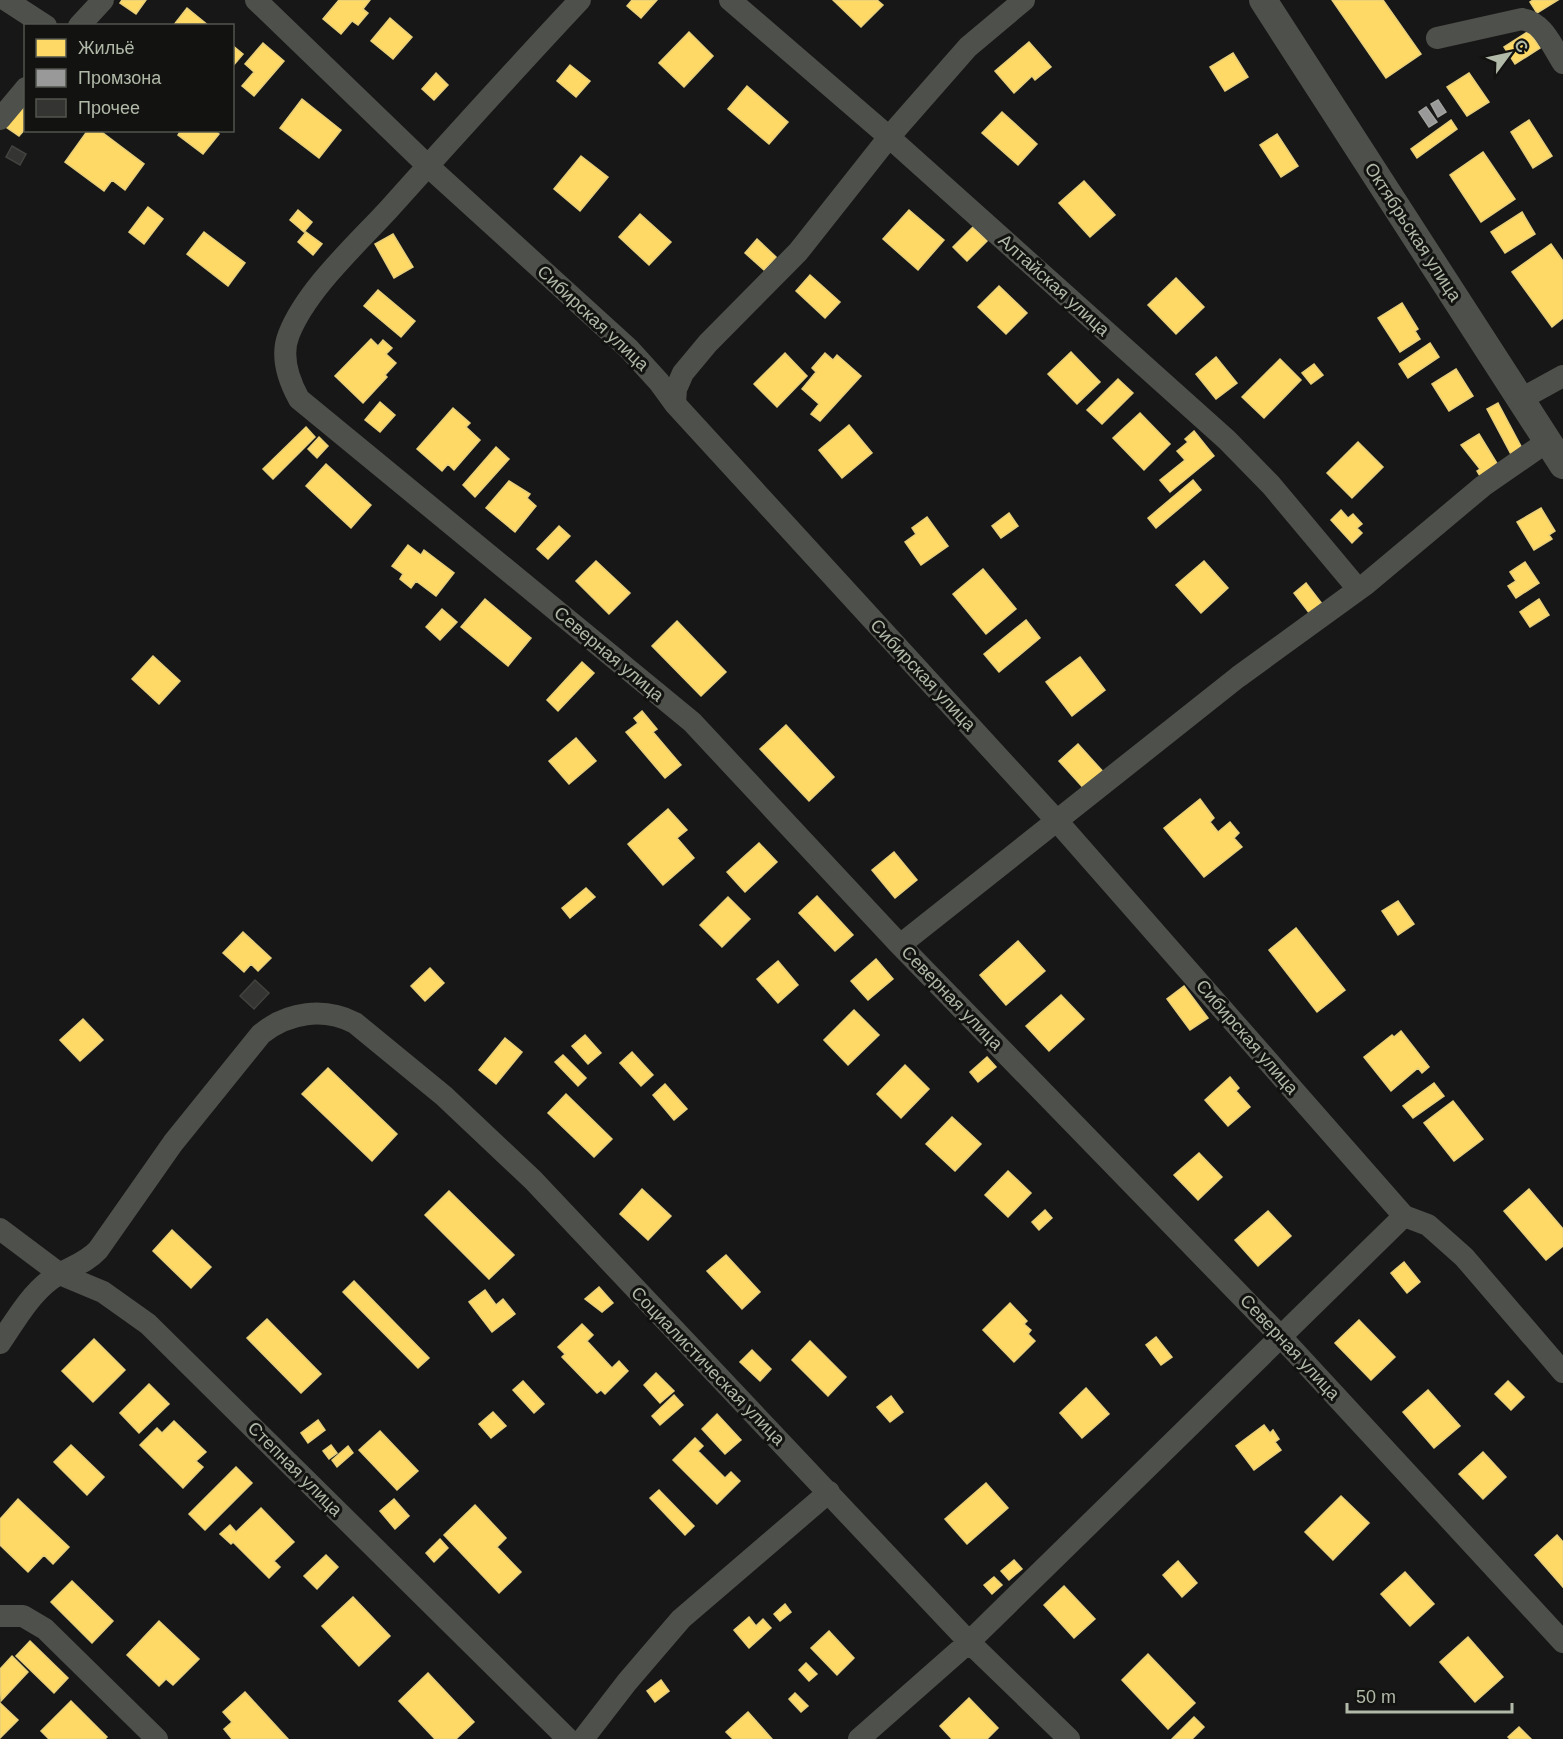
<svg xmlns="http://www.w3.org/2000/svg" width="1563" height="1739" viewBox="0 0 1563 1739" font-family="Helvetica,sans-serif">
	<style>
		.homes { fill: #ffd966; stroke: #e8cf7a; stroke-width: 1.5 }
		.industry { fill: #999; stroke: #a0a39e; stroke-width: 1.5 }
		.building { fill: #343533; stroke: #42433f; stroke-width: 1.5 }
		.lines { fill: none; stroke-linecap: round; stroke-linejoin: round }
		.minor { stroke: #4e504b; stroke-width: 22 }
		.tertiary { stroke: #4e504b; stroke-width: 28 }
		.labels { text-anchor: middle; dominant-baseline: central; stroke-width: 6; stroke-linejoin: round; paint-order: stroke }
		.street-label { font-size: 18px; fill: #b1b9a8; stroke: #121311 }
	</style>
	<rect width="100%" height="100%" fill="#171717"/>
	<!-- homes -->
	<path class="homes" d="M122 0H146L136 14 120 3Z
		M339 0H370L363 9 368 13 358 25 352 21 341 34 323 19Z
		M632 0H657L641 18 627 6Z
		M833 0H877L883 5 861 27Z
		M1332 0H1383L1421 54 1386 78Z
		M1533 0H1558L1537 13 1530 2Z
		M187 8 209 26H173Z
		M390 18 412 37 393 59 371 41Z
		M1529 31 1540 48 1515 64 1504 47Z
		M689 32 713 56 684 87 659 63Z
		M1029 42 1051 67 1035 80 1032 76 1014 93 995 71Z
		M263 43 284 61 254 96 242 86 254 72 245 64Z
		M232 45 243 54 232 67Z
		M1233 53 1248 77 1225 91 1210 67Z
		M570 65 590 81 576 97 557 81Z
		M436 73 448 85 434 100 422 89Z
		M1469 73 1489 102 1467 116 1447 87Z
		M747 86 788 122 769 144 728 109Z
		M302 99 341 130 319 158 280 128Z
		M26 102V128L19 136 6 127Z
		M1002 112 1037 144 1018 165 982 133Z
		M1451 120 1457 129 1417 158 1411 149Z
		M1529 120 1552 156 1533 168 1511 132Z
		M88 130H99L144 164 125 190 112 180 104 191 65 162Z
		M181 130H215L219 134 203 154 178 135Z
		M1277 134 1298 166 1281 177 1260 145Z
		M1483 152 1515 199 1481 222 1450 175Z
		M581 156 608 177 580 211 554 189Z
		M1084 181 1115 215 1090 237 1059 203Z
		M148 207 163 219 144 244 129 232Z
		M298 210 312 222 304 232 290 220Z
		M909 210 944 240 918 270 883 239Z
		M1522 212 1535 234 1505 253 1491 232Z
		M640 214 671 242 649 265 619 237Z
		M973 227 987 241 967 261 953 247Z
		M204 232 245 263 228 286 187 254Z
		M306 232 322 244 313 255 298 242Z
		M393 234 413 267 394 278 375 244Z
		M757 239 776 257 764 270 745 253Z
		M1551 244 1563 261V318L1552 327 1512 272Z
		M810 275 840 302 825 318 796 291Z
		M1176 278 1204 307 1176 334 1148 305Z
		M999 286 1027 313 1006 334 978 307Z
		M378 290 415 321 401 337 364 306Z
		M1402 303 1418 329 1415 331 1420 339 1400 352 1378 318Z
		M371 339 378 346 383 340 392 348 386 354 396 363 385 375 387 377 363 403 335 376Z
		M1430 343 1439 357 1408 378 1399 364Z
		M1071 352 1100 382 1077 404 1048 374Z
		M785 353 807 376 777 407 754 384Z
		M825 353 833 360 837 355 861 376 820 421 811 414 819 404 802 389 816 372 812 368Z
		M1216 357 1237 383 1216 399 1196 374Z
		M1280 359 1301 380 1264 418 1242 397Z
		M1314 364 1323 375 1311 384 1302 373Z
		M1456 369 1473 396 1449 411 1432 384Z
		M1118 379 1133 393 1102 424 1087 410Z
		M380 402 395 415 380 432 365 420Z
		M1498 403 1524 452 1513 458 1487 409Z
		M453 408 470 423 466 427 480 440 454 470 448 464 442 471 417 449Z
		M1140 413 1170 444 1144 470 1113 438Z
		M849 425 872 453 842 478 819 450Z
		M306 427 315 437 273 479 263 469Z
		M1194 431 1214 456 1170 492 1160 480 1185 460 1177 451 1188 442 1185 439Z
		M1479 434 1501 470 1483 481 1477 471 1480 469 1461 445Z
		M319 437 328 446 317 458 308 449Z
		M1358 442 1383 467 1352 498 1327 473Z
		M496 447 509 459 475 497 463 485Z
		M326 464 371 505 351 528 306 486Z
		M1193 480 1201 490 1156 528 1148 518Z
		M509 481 530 494 527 498 536 506 515 532 486 508Z
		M1541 508 1555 531 1549 535 1552 539 1534 550 1517 522Z
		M1341 510 1348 518 1353 514 1362 524 1357 528 1362 533 1352 543 1331 520Z
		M1009 513 1018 526 1001 538 992 526Z
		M927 517 948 546 921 565 905 542 916 534 912 528Z
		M559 526 570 536 548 559 537 549Z
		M408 545 421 555 424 550 454 573 436 596 416 581 411 588 400 579 403 574 392 566Z
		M596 561 630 593 609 614 576 581Z
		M1204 561 1228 588 1201 613 1176 585Z
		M1525 562 1539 583 1516 598 1508 586 1516 581 1510 572Z
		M983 569 1016 609 986 634 953 594Z
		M1306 583 1322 604 1310 614 1294 593Z
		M485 599 531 638 508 666 461 627Z
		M1539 599 1549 615 1530 627 1520 612Z
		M442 609 457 622 440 640 426 627Z
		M1026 620 1040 638 999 672 984 654Z
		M677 621 726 672 701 696 652 646Z
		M153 656 180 681 159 704 132 679Z
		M1080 657 1105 690 1072 716 1046 682Z
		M582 662 594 673 558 711 547 700Z
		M642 711 657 729 653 732 681 765 665 778 626 732 638 723 634 718Z
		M786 725 834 777 809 801 760 749Z
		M576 738 596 761 569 784 549 761Z
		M1078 744 1106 775 1087 792 1059 761Z
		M1200 799 1214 818 1210 822 1218 832 1230 822 1239 833 1234 838 1242 847 1204 877 1164 828Z
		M668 809 687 830 677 838 694 858 663 885 628 844Z
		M759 843 777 862 745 892 727 872Z
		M894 852 917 880 895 898 872 870Z
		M586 888 595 897 570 918 562 908Z
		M817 896 853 935 835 951 799 913Z
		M728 897 750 919 722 947 700 925Z
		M1398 901 1414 924 1398 935 1382 911Z
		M1296 928 1345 990 1317 1012 1269 950Z
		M243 932 271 958 258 971 251 964 244 972 223 953Z
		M1018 941 1045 971 1006 1005 980 975Z
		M876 959 893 979 868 1000 851 981Z
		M778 961 798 985 778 1003 757 979Z
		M430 968 444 983 425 1001 411 986Z
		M1184 986 1208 1018 1190 1030 1167 999Z
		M1061 995 1084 1019 1049 1051 1026 1026Z
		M854 1010 879 1035 848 1065 824 1040Z
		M83 1019 103 1040 80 1061 60 1040Z
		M1401 1031 1429 1067 1422 1073 1418 1068 1391 1091 1364 1057 1392 1035 1394 1037Z
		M585 1035 601 1053 588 1064 572 1046Z
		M505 1038 522 1052 496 1084 479 1070Z
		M632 1052 653 1075 641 1086 620 1063Z
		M563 1055 586 1078 578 1086 555 1062Z
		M987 1057 996 1067 978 1082 970 1072Z
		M905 1065 929 1089 901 1118 877 1094Z
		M328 1068 397 1134 372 1161 302 1094Z
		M1230 1077 1239 1088 1236 1091 1250 1107 1228 1126 1205 1100Z
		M1434 1083 1444 1096 1413 1118 1403 1106Z
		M665 1084 687 1109 674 1120 653 1095Z
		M566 1094 612 1139 594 1157 548 1113Z
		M1453 1101 1483 1139 1454 1161 1424 1123Z
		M952 1117 981 1144 955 1171 926 1144Z
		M1199 1153 1222 1177 1198 1200 1174 1175Z
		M1008 1171 1031 1193 1008 1217 985 1195Z
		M642 1189 671 1216 648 1240 620 1214Z
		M1529 1189 1563 1229V1246L1546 1260 1504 1211Z
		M449 1191 514 1255 489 1279 425 1215Z
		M1045 1210 1052 1218 1039 1230 1032 1222Z
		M1268 1211 1291 1236 1258 1266 1235 1240Z
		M172 1230 211 1267 191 1288 153 1251Z
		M726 1255 760 1292 742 1309 707 1271Z
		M1404 1262 1420 1282 1407 1293 1391 1273Z
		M354 1281 429 1358 418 1368 343 1292Z
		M599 1287 613 1303 602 1312 585 1299Z
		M485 1290 496 1305 503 1299 515 1314 492 1332 469 1302Z
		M1010 1303 1027 1321 1024 1324 1031 1330 1028 1334 1035 1341 1014 1362 983 1330Z
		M267 1319 321 1374 301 1393 247 1338Z
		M1359 1320 1395 1357 1371 1380 1335 1343Z
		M582 1324 593 1335 587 1341 612 1368 619 1361 628 1371 605 1394 601 1390 597 1393 562 1357 565 1354 558 1347Z
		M1156 1337 1172 1357 1161 1365 1146 1345Z
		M94 1339 125 1370 93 1402 62 1371Z
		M810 1341 846 1377 828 1396 792 1360Z
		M752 1350 771 1369 760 1381 740 1362Z
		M656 1373 674 1391 660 1403 644 1385Z
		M523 1381 544 1404 534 1413 513 1390Z
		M1508 1381 1524 1397 1511 1410 1495 1394Z
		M149 1384 169 1404 139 1433 120 1413Z
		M1086 1388 1109 1414 1082 1438 1060 1413Z
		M1428 1390 1460 1426 1434 1448 1403 1412Z
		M674 1395 683 1405 660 1425 652 1416Z
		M891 1396 903 1412 890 1422 877 1407Z
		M493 1412 506 1426 491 1438 479 1424Z
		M717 1414 741 1440 725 1454 702 1429Z
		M318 1420 325 1430 308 1443 301 1433Z
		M174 1421 206 1452 196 1461 203 1467 183 1488 140 1445 157 1428 162 1433Z
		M1264 1425 1270 1433 1273 1430 1279 1439 1275 1442 1281 1450 1254 1470 1236 1446Z
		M380 1431 418 1471 397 1490 359 1450Z
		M695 1438 703 1446 698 1451 725 1478 731 1472 740 1481 717 1504 673 1460Z
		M71 1445 104 1477 87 1495 54 1462Z
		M331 1445 337 1453 329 1459 323 1451Z
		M348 1446 353 1453 337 1467 332 1460Z
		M1483 1452 1506 1477 1483 1499 1459 1474Z
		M236 1467 252 1483 205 1530 189 1514Z
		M986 1483 1008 1508 967 1544 945 1519Z
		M659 1490 694 1526 685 1535 650 1498Z
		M1341 1496 1369 1523 1333 1560 1305 1532Z
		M18 1499 69 1547 53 1564 44 1555 28 1572 0 1545V1519Z
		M394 1499 409 1516 395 1529 380 1511Z
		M475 1505 506 1538 497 1547 521 1572 499 1593 444 1535Z
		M261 1508 294 1542 274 1561 280 1567 269 1578 233 1542 231 1544 220 1534 230 1525 236 1532Z
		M1557 1535 1563 1542V1587L1535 1555Z
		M440 1539 448 1548 434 1562 426 1553Z
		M326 1555 338 1567 317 1589 304 1576Z
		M1014 1560 1022 1569 1009 1580 1001 1571Z
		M1178 1561 1197 1583 1182 1597 1163 1575Z
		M1405 1572 1434 1604 1410 1626 1381 1594Z
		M994 1577 1002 1585 992 1594 984 1585Z
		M72 1581 113 1621 92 1643 51 1602Z
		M1064 1586 1095 1619 1074 1638 1044 1605Z
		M353 1597 390 1636 359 1666 322 1626Z
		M785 1604 791 1612 780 1621 774 1614Z
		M749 1617 756 1626 763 1619 771 1628 749 1648 734 1630Z
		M159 1621 199 1659 173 1685 166 1679 159 1686 127 1655Z
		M829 1631 854 1658 837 1675 811 1648Z
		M1468 1637 1503 1677 1475 1702 1440 1662Z
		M30 1641 68 1678 54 1693 16 1656Z
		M1148 1654 1195 1703 1168 1729 1122 1680Z
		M12 1656 28 1672 1 1701 0 1669Z
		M806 1663 817 1674 809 1681 799 1670Z
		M428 1673 474 1722 456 1739H435L399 1701Z
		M661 1680 669 1691 655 1702 647 1691Z
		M245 1692 288 1739H232L224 1729 232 1722 223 1712Z
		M795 1693 808 1706 801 1712 789 1699Z
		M969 1698 998 1728 987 1739H952L940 1726Z
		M71 1701 107 1737 105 1739H49L41 1731Z
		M0 1703 18 1720 0 1738Z
		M748 1712 772 1739H733L726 1732Z
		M1194 1717 1204 1727 1192 1739H1172Z
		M1519 1727 1531 1739H1510L1508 1737Z"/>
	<!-- industry -->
	<path class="industry" d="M1438 100 1446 112 1438 117 1431 104Z
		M1426 107 1437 122 1429 127 1419 112Z"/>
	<!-- building -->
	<path class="building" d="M12 146 26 154 20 165 6 157Z
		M255 980 269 993 254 1009 240 996Z"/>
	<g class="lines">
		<!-- minor -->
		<path class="minor" d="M6 0 46 26
			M256 0 428 166 629 349 659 382 675 404 1057 821 1404 1216 1428 1225 1464 1257 1563 1372
			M580 0C515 69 452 139 389 209 356 245 307 289 289 334 280 356 288 379 299 399L692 722 900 945 1282 1338 1563 1642
			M730 0 889 137 1227 440 1271 485 1358 589
			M79 26 103 0
			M1437 38 1522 19C1543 22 1552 46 1563 63
			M0 119 26 88
			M1521 399 1563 376
			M675 404 676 389 683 373 708 343 798 252 889 137 968 47 1024 0
			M900 945 1238 677 1366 584 1483 486 1548 441
			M0 1229 60 1274 103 1292 148 1324 568 1739
			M0 1343C15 1321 29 1296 50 1280 66 1268 84 1265 98 1250L173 1143 261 1034C288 1012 324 1007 355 1023L444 1096 533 1180 969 1642 1069 1739
			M0 1616H23L45 1629 157 1739
			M583 1739 627 1682 681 1619 829 1492
			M859 1739 969 1642 1404 1216"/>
		<!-- tertiary -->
		<path class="tertiary" d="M1263 0 1563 465"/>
	</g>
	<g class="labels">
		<!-- street labels -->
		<g class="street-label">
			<text transform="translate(1413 232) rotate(57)">Октябрьская улица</text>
			<text transform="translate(1054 285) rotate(42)">Алтайская улица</text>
			<text transform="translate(593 318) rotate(43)">Сибирская улица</text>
			<text transform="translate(609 654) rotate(40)">Северная улица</text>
			<text transform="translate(923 675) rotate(47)">Сибирская улица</text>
			<text transform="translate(952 998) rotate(46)">Северная улица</text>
			<text transform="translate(1247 1037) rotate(49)">Сибирская улица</text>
			<text transform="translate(1290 1347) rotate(47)">Северная улица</text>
			<text transform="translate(708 1366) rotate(46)">Социалистическая улица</text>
			<text transform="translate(295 1469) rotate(45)">Степная улица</text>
		</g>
	</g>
	<!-- legend -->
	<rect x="24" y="24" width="210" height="108" fill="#121311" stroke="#52554d" stroke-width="1.5"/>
	<rect x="36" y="39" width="30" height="18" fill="#ffd966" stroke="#52554d" stroke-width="1.5"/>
	<text x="78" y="54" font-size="18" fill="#b1b9a8">Жильё</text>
	<rect x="36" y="69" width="30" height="18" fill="#999999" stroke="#52554d" stroke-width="1.5"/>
	<text x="78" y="84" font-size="18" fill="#b1b9a8">Промзона</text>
	<rect x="36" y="99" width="30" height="18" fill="#343533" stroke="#52554d" stroke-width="1.5"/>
	<text x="78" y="114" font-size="18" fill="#b1b9a8">Прочее</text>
	<!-- north arrow -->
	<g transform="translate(1509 54) rotate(57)" stroke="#121311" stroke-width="4.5" paint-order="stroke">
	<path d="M0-4.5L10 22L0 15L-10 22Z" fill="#b1b9a8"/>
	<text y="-9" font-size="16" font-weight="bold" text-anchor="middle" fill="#b1b9a8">С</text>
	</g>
	<!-- scale -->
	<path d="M1347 1703v9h165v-9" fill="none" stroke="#b1b9a8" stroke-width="3"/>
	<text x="1356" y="1703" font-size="18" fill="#b1b9a8" stroke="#121311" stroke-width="4.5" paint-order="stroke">50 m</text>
</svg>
